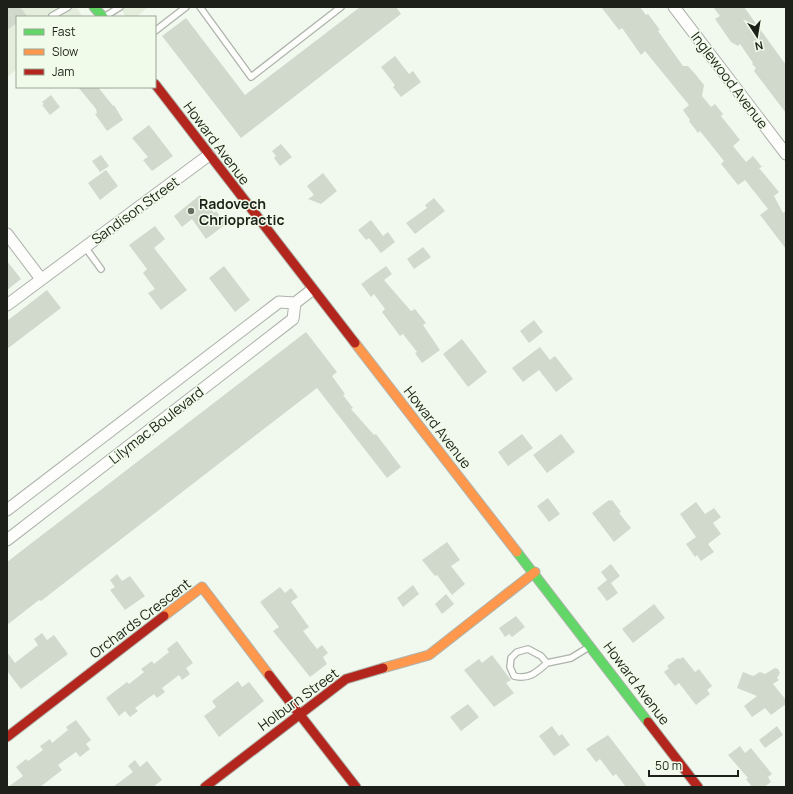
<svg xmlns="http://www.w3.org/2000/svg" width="793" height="794" viewBox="0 0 793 794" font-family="Manrope,sans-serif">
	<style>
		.built { fill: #e2eddc }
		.building { fill: #d1d9cd }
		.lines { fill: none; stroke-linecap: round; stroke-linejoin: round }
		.lane-casing { stroke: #aeb3ac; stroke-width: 8 }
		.street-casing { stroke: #aeb3ac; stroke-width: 13 }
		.fast-casing { stroke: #aeb3ac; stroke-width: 11 }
		.slow-casing { stroke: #aeb3ac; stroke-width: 11 }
		.jam-casing { stroke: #aeb3ac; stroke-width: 11 }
		.lane { stroke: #fdfefc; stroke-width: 5.5 }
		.street { stroke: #fdfefc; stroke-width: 11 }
		.fast { stroke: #63d668; stroke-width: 9 }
		.slow { stroke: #ff974d; stroke-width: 9 }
		.jam { stroke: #b3261e; stroke-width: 9 }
		.poi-dot { fill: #676c63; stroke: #f0fce9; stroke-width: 1.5 }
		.labels { text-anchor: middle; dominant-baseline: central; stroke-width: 3; stroke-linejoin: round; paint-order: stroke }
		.street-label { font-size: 14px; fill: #1c2019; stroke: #f0fce9 }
		.poi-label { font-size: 14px; font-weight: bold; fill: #1c2019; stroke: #f0fce9; text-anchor: start }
	</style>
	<rect width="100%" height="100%" fill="#f1f8ed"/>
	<!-- built -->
	<path class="built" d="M7 7H76L83 17H17V69L7 77Z
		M120 7H148L136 17H126Z"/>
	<!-- building -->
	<path class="building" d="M7 7H20L28 17H17V23L7 30Z
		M360 7H396L401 14 241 138 162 36 186 18 245 95Z
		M601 7H640L646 15 648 14 660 30 658 31 683 66H688L696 75 704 85 702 96 711 107 715 104 723 114 721 116 740 140 733 146 746 162 753 156 762 167 759 168 779 192 774 196 783 213 786 211V249L760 215 768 209 745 180 738 185 721 164 724 161 700 131 698 133 689 121 690 120 683 110 689 105 645 51 641 55 622 28 619 30Z
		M713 7H744L786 65V113L754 71 756 68 752 64 753 63 740 44 738 46 731 42 715 19 720 16Z
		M395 56 409 74 413 71 421 82 401 97 393 87 395 85 381 67Z
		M78 87H98L113 106 114 105 123 120 107 131 95 114 97 113 96 109Z
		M51 95 60 107 50 115 42 105 44 104 42 102Z
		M149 125 173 156 152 171 143 160 148 157 132 138Z
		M281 144 292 157 280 166 274 158 276 156 272 151Z
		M101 155 109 166 100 172 92 161Z
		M106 170 118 186 100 200 88 183Z
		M323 173 337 191 321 204 308 199 314 195 307 186Z
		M200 195 214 213 216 211 226 224 206 239 192 219 182 227 174 216Z
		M434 198 445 211 415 234 406 223 427 208 425 205Z
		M371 220 383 236 388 232 395 242 381 253 369 238 366 240 358 230Z
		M155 226 165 239 154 248 187 290 161 310 148 293 155 289 143 273 147 269 129 245Z
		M423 247 431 257 414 269 407 259Z
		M7 261 21 279 7 290Z
		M224 266 250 300 235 312 209 278Z
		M386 266 392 274 384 280 411 311 415 309 426 323 423 325 440 350 422 363 415 353 417 352 403 334 400 336 382 312 385 309 374 294 371 297 361 284Z
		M47 290 61 308 7 349V321Z
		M534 320 543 332 529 343 520 331Z
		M306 332 337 372 332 376 345 394 343 395 353 408 351 409 374 435 376 434 401 467 387 478 317 388 41 601 39 600 7 625V562Z
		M462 339 487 372 468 387 443 354Z
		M540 347 550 360 555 356 573 379 556 392 539 370 523 382 512 368Z
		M522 434 533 448 508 466 498 452Z
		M561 434 575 452 547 473 533 455Z
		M548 498 560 514 549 522 537 506Z
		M609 500 610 501 612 500 621 512 619 513 631 528 614 542 592 513Z
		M696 502 705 514 714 508 721 517 713 523 721 534 708 544 714 552 701 561 697 555 695 557 686 544 696 537 680 514Z
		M447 542 460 560 451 566 465 584 452 595 437 575 435 576 422 560Z
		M611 564 620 576 611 583 618 593 607 601 597 588 607 580 601 572Z
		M117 574 122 581 130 576 145 596 125 610 110 590 115 587 110 580Z
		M413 585 419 594 403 607 397 598Z
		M280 587 285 593 291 588 298 597 291 602 309 627 303 631 317 649 322 645 328 653 323 657 327 664 310 677 273 631 279 627 260 602Z
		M446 594 454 604 442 614 435 604Z
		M654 604 665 618 633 643 622 629Z
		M516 616 525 627 512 637 509 634 505 637 499 628Z
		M42 633 47 640 54 635 68 654 21 689 7 671V652L15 663 38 645 34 639Z
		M177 641 193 663 186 668 190 674 182 680 179 675 162 688 165 692 157 698 154 694 135 708 138 711 130 717 125 711 119 716 106 698 127 682 129 684 144 672 141 669 152 661 154 664 169 652 167 649Z
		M492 655 511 680 506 683 514 693 494 707 464 670 479 659 482 663Z
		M683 657 695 672 699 669 712 686 707 690 710 694 696 705 679 683 675 686 664 672 669 668 667 666 678 658 680 659Z
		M775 668 778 669 780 673 777 678 779 680 773 684 786 700V704L771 715 765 708 752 717 744 706 757 696 737 688 743 672 753 676 760 672 765 674Z
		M238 681 242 687 249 682 264 701 219 737 204 716 216 707 212 701Z
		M468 704 479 717 461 731 450 717Z
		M76 720 91 740 86 744 90 749 80 757 76 752 58 765 62 770 40 787H8L23 776 16 767 26 759 28 761 43 750 40 746 50 739 52 743 68 730 66 727Z
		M552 726 559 736 562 734 570 745 554 756 539 736Z
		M777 726 783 735 765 748 759 740Z
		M608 735 638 774 647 787H626L616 774 613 776 600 759 596 762 586 749Z
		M740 746 745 753 751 748 772 774 768 777 771 782 764 787H752L746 779 748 778 728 755Z
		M135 760 140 767 147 761 162 780 153 787H113L133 772 128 766Z"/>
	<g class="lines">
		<!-- lane casing -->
		<g class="lane-casing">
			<path id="lane" d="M200 7 251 77 341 7
				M52 16 68 7
				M104 17 120 7
				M155 31 186 7
				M85 247 101 269
				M547 663C537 672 529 680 514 676L510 667 511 658 517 652 528 649 541 656 547 663 571 658 589 647"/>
		</g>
		<!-- street casing -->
		<g class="street-casing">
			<path id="street" d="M674 7 786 154
				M7 234 41 279
				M7 305 209 155
				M7 510 279 302 295 303 312 290
				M7 540 293 319 295 303"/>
		</g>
		<!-- fast casing -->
		<g class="fast-casing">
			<path id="fast" d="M94 7 103 17
				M517 552 648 722"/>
		</g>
		<!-- slow casing -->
		<g class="slow-casing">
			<path id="slow" d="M355 343 517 552
				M164 616 202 587 269 675
				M383 668 429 655 535 572"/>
		</g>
		<!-- jam casing -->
		<g class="jam-casing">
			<path id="jam" d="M155 84 355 343
				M269 675 356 787
				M648 722 698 787
				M7 737 164 616
				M205 787 346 679 383 668"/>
		</g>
		<!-- lane -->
		<use href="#lane" class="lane"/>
		<!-- street -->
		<use href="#street" class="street"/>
		<!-- fast -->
		<use href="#fast" class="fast"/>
		<!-- slow -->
		<use href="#slow" class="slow"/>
		<!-- jam -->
		<use href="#jam" class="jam"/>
	</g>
	<!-- markers -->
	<circle class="poi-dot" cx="191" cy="211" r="4"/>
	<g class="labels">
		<!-- street labels -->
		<g class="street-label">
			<text transform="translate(730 80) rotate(53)">Inglewood Avenue</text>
			<text transform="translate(217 143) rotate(53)">Howard Avenue</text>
			<text transform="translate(135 210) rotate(-36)">Sandison Street</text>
			<text transform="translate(156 425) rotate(-38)">Lilymac Boulevard</text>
			<text transform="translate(438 427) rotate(52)">Howard Avenue</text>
			<text transform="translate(140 618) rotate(-37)">Orchards Crescent</text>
			<text transform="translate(637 683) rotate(53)">Howard Avenue</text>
			<text transform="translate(298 699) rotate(-36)">Holburn Street</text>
		</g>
		<!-- poi labels -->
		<g class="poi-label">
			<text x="199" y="203">Radovech<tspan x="199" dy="16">Chriopractic</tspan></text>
		</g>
	</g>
	<!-- border -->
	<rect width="793" height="794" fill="none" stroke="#1c2019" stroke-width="16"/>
	<!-- legend -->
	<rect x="16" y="16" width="140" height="72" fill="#f0fce9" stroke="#9ba496"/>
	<rect x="24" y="29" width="20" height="6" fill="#63d668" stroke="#9ba496"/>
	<text x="52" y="36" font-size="12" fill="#1c2019">Fast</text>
	<rect x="24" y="49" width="20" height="6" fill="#ff974d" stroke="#9ba496"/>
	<text x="52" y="56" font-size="12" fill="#1c2019">Slow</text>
	<rect x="24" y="69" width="20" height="6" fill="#b3261e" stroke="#9ba496"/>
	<text x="52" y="76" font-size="12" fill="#1c2019">Jam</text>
	<!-- north arrow -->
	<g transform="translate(757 36) rotate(168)" stroke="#f0fce9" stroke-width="3" paint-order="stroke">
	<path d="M0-3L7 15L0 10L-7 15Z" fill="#1c2019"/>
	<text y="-6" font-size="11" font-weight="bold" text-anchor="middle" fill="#1c2019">N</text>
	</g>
	<!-- scale -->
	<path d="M649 770v6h89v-6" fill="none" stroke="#1c2019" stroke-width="2"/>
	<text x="655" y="770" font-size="12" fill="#1c2019" stroke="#f0fce9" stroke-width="3" paint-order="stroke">50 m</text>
</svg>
